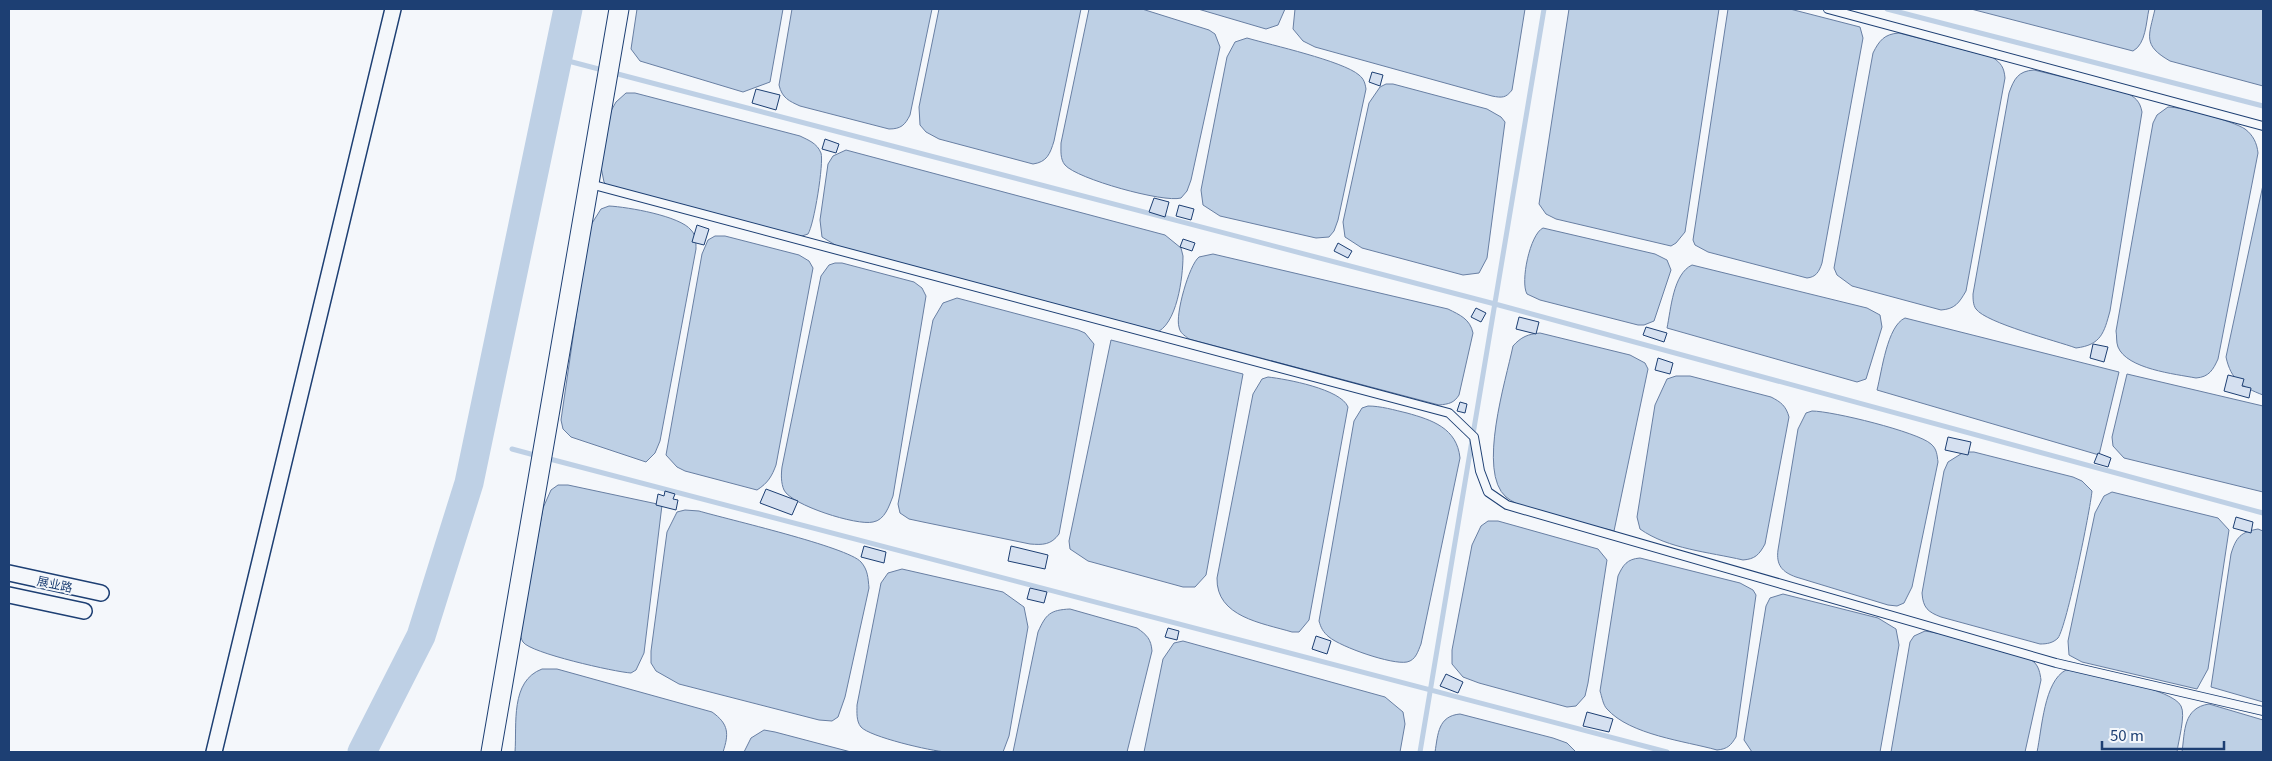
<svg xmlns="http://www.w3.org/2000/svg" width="2272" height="761" viewBox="0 0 2272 761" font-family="Georgia,'Noto Sans SC',serif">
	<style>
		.water { fill: #bed0e5; stroke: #687fa3 }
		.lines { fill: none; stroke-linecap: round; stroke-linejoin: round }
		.stream { stroke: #bed0e5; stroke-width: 5 }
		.river { stroke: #bed0e5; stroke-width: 29 }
		.building { fill: #d5e0f0; stroke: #1d3f73 }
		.service-casing { stroke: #1d3f73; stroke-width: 10 }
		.minor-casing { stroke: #1d3f73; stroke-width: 18 }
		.tertiary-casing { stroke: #1d3f73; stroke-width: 21 }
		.service { stroke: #f4f7fb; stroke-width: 8 }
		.minor { stroke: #f4f7fb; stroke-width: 15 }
		.tertiary { stroke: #f4f7fb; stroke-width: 19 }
		.labels { text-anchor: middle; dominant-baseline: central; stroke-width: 4; stroke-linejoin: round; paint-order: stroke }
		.street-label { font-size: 12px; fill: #1d3f73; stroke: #f4f7fb }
	</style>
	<rect width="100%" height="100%" fill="#f4f7fb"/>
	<!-- water -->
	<path class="water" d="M637 9H783L770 82 743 92 640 61 631 49Z
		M792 9H932L910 115C905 125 901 129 889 129L800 106C789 101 782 98 779 85Z
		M939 9H1081L1054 141C1050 154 1047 162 1033 164L939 139 926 132 920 125 919 107Z
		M1089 9H1142L1209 30 1215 34 1220 47 1191 180 1187 191 1181 198C1164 203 1077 179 1065 165 1060 159 1061 151 1061 143Z
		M1198 9H1285L1278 25 1266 29Z
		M1295 9H1525L1512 90C1506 98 1502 98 1492 96L1315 47 1303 41 1293 29Z
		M1569 9H1719L1685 232 1676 243 1671 246 1556 219 1546 214 1539 204Z
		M1728 9H1790L1860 27 1863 38 1822 263C1819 272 1816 277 1807 278L1708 252 1695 245 1693 240Z
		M1971 9H2149C2146 22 2146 44 2133 51Z
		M2155 9H2263V86L2170 61C2142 45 2149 36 2155 9Z
		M1899 33 1992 57C2001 63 2004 67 2005 78L1966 291C1959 303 1955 309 1941 310L1852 286 1837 275 1834 268 1873 53C1879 41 1884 34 1899 33Z
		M1247 38C1271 45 1343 61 1359 75 1364 79 1365 83 1366 89L1338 220 1334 231 1329 237 1316 238 1220 216 1203 205 1201 190 1227 57 1235 42Z
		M2034 70 2125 92C2135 97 2140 101 2142 112L2110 311C2104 333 2101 345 2076 348 2057 341 1986 323 1976 309 1973 305 1973 299 1973 294L2009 93C2014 79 2018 71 2034 70Z
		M1386 84H1393L1487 109 1501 117 1505 122 1487 258 1479 273 1463 275 1362 248 1345 237 1343 222 1369 103 1380 87Z
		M626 93H635L800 136C808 140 817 143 821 153 824 163 814 225 808 234L799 237 609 187 604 182 601 167 611 111 616 102Z
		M2168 107C2182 107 2233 121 2245 129 2253 135 2257 143 2258 153L2218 359C2213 370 2209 377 2196 378 2175 374 2127 369 2118 347 2116 342 2117 336 2116 331L2153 123 2157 115Z
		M846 150 1165 235 1181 248 1183 256C1183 277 1177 326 1155 333L837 246 822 237 820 220 828 164 833 156Z
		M2263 185V395C2242 387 2231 380 2226 357Z
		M609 206C628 207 680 216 691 230 696 235 696 242 696 249L660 441 655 453 646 462 571 437 563 429 561 420 589 228 601 209Z
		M1543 228 1655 254 1667 260 1671 270 1654 321 1644 325H1638L1540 300 1527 294C1520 282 1530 234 1543 228Z
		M715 236H725L799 255 809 261 813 268 776 465C772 476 768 483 757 490L685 471 677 467 666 455 702 254 708 240Z
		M1213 254 1448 309C1460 315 1470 319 1473 333L1459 395C1454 403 1449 404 1439 405L1189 339C1184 335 1180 333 1179 327 1175 315 1189 265 1199 257Z
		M835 263H842L914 282 922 288 926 296 893 496C889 506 885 520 873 522 857 526 791 505 784 490 781 483 781 475 782 467L821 276 829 265Z
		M1692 265 1867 308 1880 315 1882 327 1866 379 1857 382 1667 328C1671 309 1673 274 1692 265Z
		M957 298 1078 330 1085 333 1094 344 1059 534C1051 545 1043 545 1030 544L923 522 909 519 900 513 898 504 933 320 943 303Z
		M1905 318 2119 372 2099 455 1877 390C1882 371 1887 326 1905 318Z
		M1540 333 1630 355 1645 363 1648 369 1614 531C1587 524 1527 514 1506 497 1477 472 1506 380 1513 346 1521 337 1528 334 1540 333Z
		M1111 340 1243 374 1206 575 1195 587H1183L1088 561 1070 549 1069 541Z
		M2127 374 2263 406V492L2124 458 2113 446 2112 437Z
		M1676 376H1690L1771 397C1781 402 1786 406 1789 417L1765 544C1759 555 1755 559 1743 560 1709 552 1668 549 1640 529L1637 517 1655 405 1667 379Z
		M1268 377C1286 379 1341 389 1348 407L1309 620 1299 632H1292C1262 623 1216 617 1217 578L1253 394 1262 379Z
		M1368 406C1381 406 1394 410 1407 413 1432 420 1457 428 1460 458L1421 644C1418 651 1416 660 1407 662 1392 665 1341 647 1329 637 1323 632 1321 628 1319 621L1354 421 1362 408Z
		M1812 411C1832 411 1918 432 1931 444 1937 449 1937 455 1938 462L1912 587 1904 603 1897 606 1888 605 1796 577C1782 572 1776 565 1778 550L1798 429 1806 413Z
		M1964 452H1974L2073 477 2082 481 2092 491C2090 511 2067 625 2058 638 2053 643 2047 644 2040 644L1941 617C1928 612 1923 608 1922 593L1944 471 1948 462Z
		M558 485H568L662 505 644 653 636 670 631 673C615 672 530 653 523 642 519 636 521 629 522 623L543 508 551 490Z
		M2112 492 2218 518 2229 530 2208 669 2197 689 2082 662 2069 655 2068 641 2095 513 2104 496Z
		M685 510 699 511C726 519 848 547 861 562 868 570 868 578 869 588L845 697 838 717 832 721 819 720 679 684 656 671 651 663V651L667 532 677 512Z
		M1488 521H1498L1598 549 1607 560 1588 683 1585 696 1576 706 1567 707 1479 683 1463 677 1452 664V650L1472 545 1481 526Z
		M2258 529 2263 531V702L2211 687 2231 554C2236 537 2241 532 2258 529Z
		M1640 558 1740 583 1753 590 1756 595 1736 737C1731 745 1728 749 1717 750 1685 741 1630 735 1607 709 1603 705 1602 697 1600 691L1618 576C1623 565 1627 559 1640 558Z
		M902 569 1003 592 1024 607 1028 627 1009 736 1003 752C984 752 965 754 946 752 931 751 870 737 861 727 856 721 857 712 857 705L881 583 888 573Z
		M1783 594 1878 618 1896 629 1899 645 1880 752H1752L1744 740 1766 606 1770 598Z
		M1070 609 1137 628C1147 635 1151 639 1152 651L1127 752H1013L1038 632C1046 614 1050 610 1070 609Z
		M1925 631C1945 634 2020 651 2034 662 2039 667 2040 673 2041 680L2025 752H1891L1910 642 1914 636Z
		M1183 641 1385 697 1403 712 1405 724 1400 752H1144L1163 659 1174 643Z
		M542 669H557L712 712C729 724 729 734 723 752H515C517 724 510 681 542 669Z
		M2066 670H2075C2095 675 2173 689 2181 706 2186 715 2178 742 2177 752H2037C2042 729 2044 681 2066 670Z
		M2209 704 2263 720V752H2182C2185 731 2183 708 2209 704Z
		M1460 714 1553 738 1567 743 1576 752H1435C1438 734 1438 716 1460 714Z
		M764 730 775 732 851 752H744L751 738Z"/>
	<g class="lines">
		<!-- stream -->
		<path class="stream" d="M1887 9 2263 106
			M572 62 1495 304 2263 513
			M512 449 538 456
			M546 458 1667 752
			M1420 752 1544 9"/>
		<!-- river -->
		<path class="river" d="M362 752 421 636 469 483 568 9"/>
	</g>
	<!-- building -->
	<path class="building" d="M1372 72 1383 75 1380 86 1369 82Z
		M756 89 780 95 776 110 752 103Z
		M825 139 839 144 836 153 822 149Z
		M1154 198 1169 202 1165 217 1149 212Z
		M1179 205 1194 209 1191 220 1176 216Z
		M697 225 709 229 704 245 692 242Z
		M1183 239 1195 243 1192 251 1180 247Z
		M1338 243 1352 251 1348 258 1334 251Z
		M1476 308 1486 313 1481 322 1471 317Z
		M1519 317 1539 322 1536 334 1516 329Z
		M1646 327 1667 333 1664 342 1643 335Z
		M2093 344 2108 347 2104 362 2090 358Z
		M1658 358 1673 363 1670 374 1655 370Z
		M2228 375 2244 379 2242 386 2251 388 2249 398 2224 391Z
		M1460 402 1467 404 1465 413 1457 411Z
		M1948 437 1971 442 1968 455 1945 450Z
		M2098 453 2111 458 2108 467 2094 463Z
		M766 489 798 501 792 515 760 503Z
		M665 491 675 494 673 499 678 500 676 510 656 505 658 494 664 496Z
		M2236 517 2253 522 2251 533 2233 528Z
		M864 546 886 552 884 563 861 557Z
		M1011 546 1048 555 1045 569 1008 561Z
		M1030 588 1047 592 1044 603 1027 599Z
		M1168 628 1179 631 1177 640 1165 637Z
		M1316 636 1331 641 1327 654 1312 649Z
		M1446 674 1463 682 1458 693 1440 686Z
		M1587 712 1613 719 1609 732 1583 726Z"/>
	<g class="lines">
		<!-- service casing -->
		<g class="service-casing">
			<path id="service" d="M1828 9 2263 126
				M590 184 1449 413 1474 437 1480 471 1488 492 1507 505 2056 663 2263 711"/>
		</g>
		<!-- minor casing -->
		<g class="minor-casing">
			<path id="minor" d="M9 573 101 593
				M9 595 84 611
				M214 752 393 9"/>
		</g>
		<!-- tertiary casing -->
		<g class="tertiary-casing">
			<path id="tertiary" d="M491 752 619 9"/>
		</g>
		<!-- service -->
		<use href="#service" class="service"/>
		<!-- minor -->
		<use href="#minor" class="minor"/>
		<!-- tertiary -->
		<use href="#tertiary" class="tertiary"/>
	</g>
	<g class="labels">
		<!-- street labels -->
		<g class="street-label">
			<text transform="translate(55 583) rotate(12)">展业路</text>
		</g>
	</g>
	<!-- border -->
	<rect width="2272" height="761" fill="none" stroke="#1d3f73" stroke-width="20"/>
	<!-- scale -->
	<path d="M2102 741v8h122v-8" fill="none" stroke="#1d3f73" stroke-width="2.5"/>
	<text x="2110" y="741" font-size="15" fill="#1d3f73" stroke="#f4f7fb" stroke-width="4" paint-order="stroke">50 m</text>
</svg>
